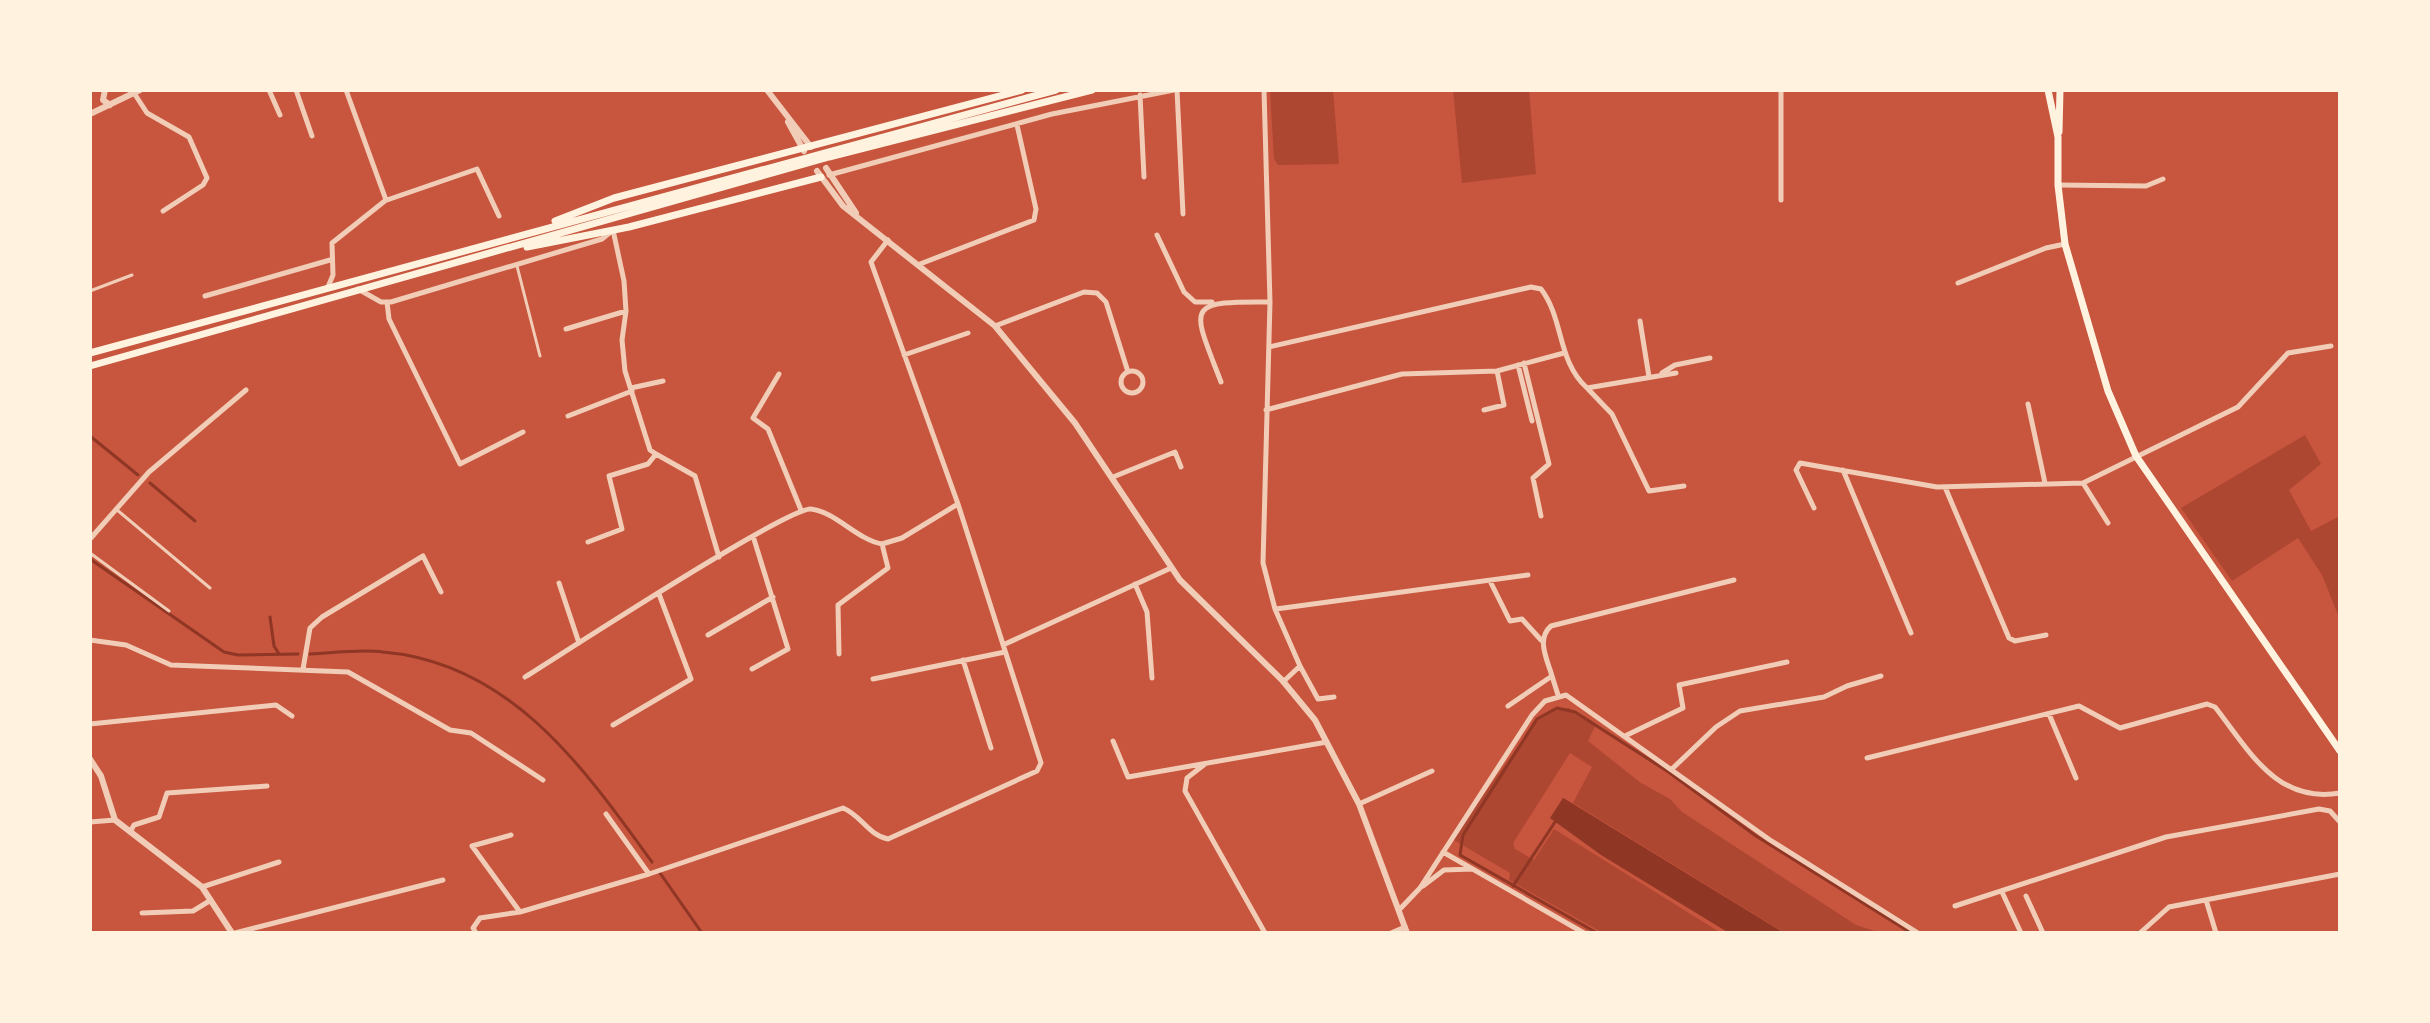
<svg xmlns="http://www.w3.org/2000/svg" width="2430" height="1023" viewBox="0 0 2430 1023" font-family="'PT Sans Narrow',sans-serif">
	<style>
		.green { fill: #ae4732 }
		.water { fill: #8f3625 }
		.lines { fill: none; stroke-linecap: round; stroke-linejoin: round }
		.stream { stroke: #8f3625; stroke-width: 3 }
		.service { stroke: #f1ccb7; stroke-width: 3 }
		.minor { stroke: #f1ccb7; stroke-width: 5 }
		.tertiary { stroke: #f1ccb7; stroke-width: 6 }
		.secondary { stroke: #fff3e0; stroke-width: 7 }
	</style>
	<rect width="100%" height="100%" fill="#c8553d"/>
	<!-- green -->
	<path class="green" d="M1270 90H1333L1339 164 1278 165 1274 159Z
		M1453 90H1529L1536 174 1462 183Z
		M2305 435 2321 464 2289 490 2311 531 2340 516V620L2322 575 2298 538 2232 581 2181 508Z
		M1569 708 1596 724 1588 741 1641 783 1670 799 1682 812 1856 925 1881 933H1785L1573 803 1592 767 1570 753 1513 843 1515 849 1534 860 1554 829 1721 933H1603L1509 880 1510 873 1452 839 1536 721 1554 710Z"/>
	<!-- water -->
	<path class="water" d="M1563 798 1565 799 1784 933H1729L1601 855 1550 818Z"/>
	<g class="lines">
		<!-- stream -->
		<path class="stream" d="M90 436 138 475
			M150 483 195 521
			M90 559 224 652 238 655 298 654
			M270 617 274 646 279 654
			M310 654C334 653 360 649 383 652 511 663 583 767 652 862
			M660 873 702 933
			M1513 886 1555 822
			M1597 933 1460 855 1463 835 1537 719 1557 708 1575 712 1667 771 1756 836 1911 933"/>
		<!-- service -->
		<path class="service" d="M517 266 540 356
			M90 291 132 275
			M116 509 210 588
			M90 553 169 611"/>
		<!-- minor -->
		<path class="minor" d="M269 90 280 115
			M296 90 312 136
			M1177 90 1183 214
			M1264 90 1270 302 1263 563 1275 609 1300 666 1283 682
			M134 93 147 113 189 137 207 178 203 185 163 211
			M1140 95 1144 177
			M829 175 1052 114 1174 90
			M2058 185 2146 186 2163 179
			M387 200 477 169 499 216
			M1781 200V90
			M1157 235 1184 292 1195 302H1212
			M920 264 1034 220 1036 209 1017 125
			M1958 283 2046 248 2065 244
			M328 287 333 275 332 243 386 200 346 90
			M358 289 381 302H391L602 239 612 231
			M205 296 330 260
			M387 302 389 319 460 464 523 432
			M1640 321 1649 377
			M995 326 1084 292 1097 293 1106 302 1128 372
			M566 329 626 311
			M1269 347 1531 287 1541 289C1564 319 1557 361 1587 388L1676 373
			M904 355 968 333
			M1524 363 1549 464 1533 478 1541 516
			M1518 365 1532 421
			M1121 382a11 11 0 1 1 22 0a11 11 0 1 1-22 0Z
			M1662 373 1675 365 1710 358
			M779 374 753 418 768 429 801 510
			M1221 382C1192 306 1183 301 1270 302
			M631 388 663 381
			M1588 389 1612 414 1649 491 1684 486
			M2028 404 2045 483
			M1266 410 1402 374 1497 371 1564 353
			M1484 410 1504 405 1497 371
			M568 416 632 391
			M656 454 695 476 719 557
			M1843 470 1911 633
			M1113 477 1175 452 1181 467
			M2083 483 2108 523
			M1945 487 2009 638 2015 641 2046 635
			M1814 508 1796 470 1800 463 1937 487 2083 483 2238 407 2288 353 2331 346
			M90 539 149 472 246 390
			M588 542 622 529 609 476 648 464 656 454 650 450 625 371 622 340 626 311 624 281 613 230
			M1490 581 1510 621 1522 619 1541 640
			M559 583 579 643
			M1135 584 1147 612 1152 678
			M1276 609 1528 575
			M708 635 773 597
			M90 640 126 645 171 665 348 672 450 730 471 733 543 780
			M1003 645 1171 568
			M839 654 838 605 888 568 882 544
			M963 660 991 748
			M1300 666 1318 699 1334 697
			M303 669 310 628 322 617 423 556 441 592
			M752 669 788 649 753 536
			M1552 676C1547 659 1536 639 1551 626L1734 580
			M525 677C562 654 787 507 811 509 836 512 856 539 882 544L902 538 958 504
			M873 679 1005 652
			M1508 706 1552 676 1558 695
			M2049 714 2076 778
			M90 724 276 705 292 716
			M613 725 691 679 659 594
			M1627 735 1683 708 1679 685 1787 662
			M1113 741 1128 777 1327 742
			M1867 758 2079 706 2120 728 2207 704 2215 707C2249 750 2276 804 2340 793
			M1205 764 1187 778 1185 791 1265 933
			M1673 768 1716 727 1740 711 1824 697 1847 686 1881 676
			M1359 804 1432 771
			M606 814 649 874
			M90 822 115 820
			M130 832 134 825 159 817 167 793 267 786
			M511 835 472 846 520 912 649 874 843 808C861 815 868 835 888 839L1037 771 1041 763 958 504 871 262 888 240
			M1443 852 1584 933
			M1423 886 1444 870 1472 869
			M202 887 279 862
			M2002 892 2021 933
			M2026 896 2043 933
			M2206 900 2216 933
			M1955 906 2166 837 2319 809 2330 811 2340 822
			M1399 910 1420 888 1532 715 1545 701 1566 695 1770 840 1918 933
			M142 913 193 911 211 900
			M235 933 443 880
			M476 933 473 928 480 918 520 912
			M1391 933 1405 927
			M2140 933 2169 907 2340 874"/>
		<!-- tertiary -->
		<path class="tertiary" d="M105 90 103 100 110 105
			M767 90 811 147
			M90 114 140 90
			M788 122 804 151
			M826 168 856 213
			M817 171 843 206 995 326 1075 423 1180 580 1282 680 1315 720 1359 804 1407 933
			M90 759 101 776 115 820 202 887 232 933"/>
		<!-- secondary -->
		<path class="secondary" d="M2048 90 2058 137V185L2065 244 2108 391 2136 456 2340 751
			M2059 132 2060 90
			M555 221 614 198 1022 90
			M527 247 629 227 821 177
			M90 353 1056 90
			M90 366 829 157 1092 90"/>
	</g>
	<!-- border -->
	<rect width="2430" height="1023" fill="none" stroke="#fff3e0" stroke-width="184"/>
</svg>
